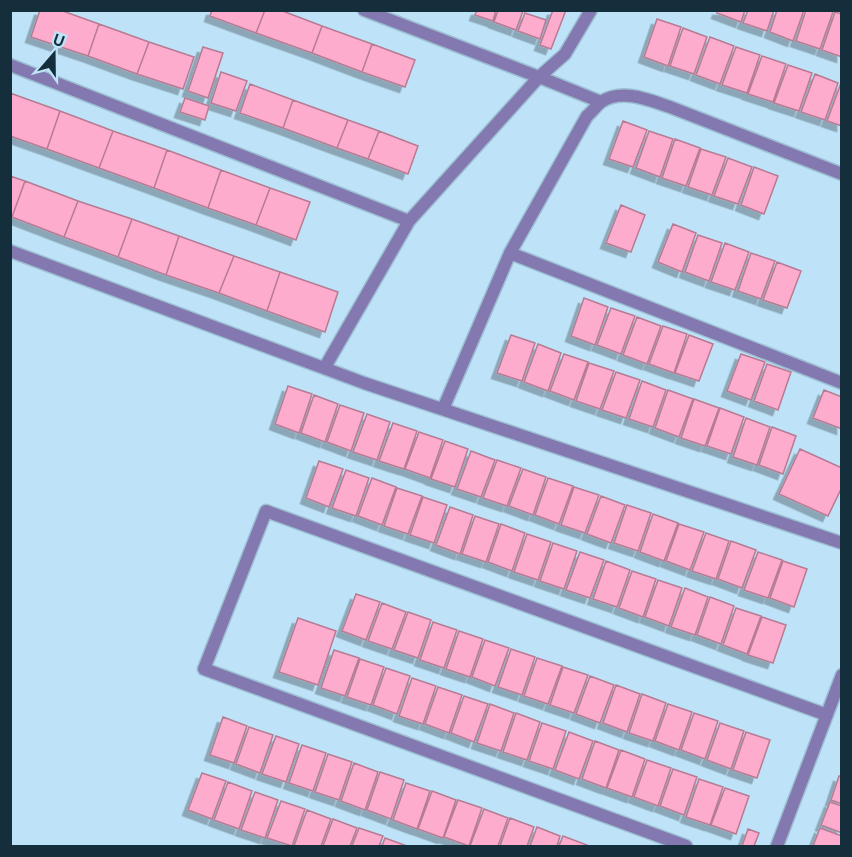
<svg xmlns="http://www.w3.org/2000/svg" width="852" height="857" viewBox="0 0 852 857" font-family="Ubuntu,sans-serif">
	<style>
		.building { fill: #feacce; stroke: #b67b93; stroke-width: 1.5; filter: url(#shadow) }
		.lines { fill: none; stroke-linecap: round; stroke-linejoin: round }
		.minor-casing { stroke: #9cbfd2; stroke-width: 15 }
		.minor { stroke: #8478b1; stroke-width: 12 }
	</style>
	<defs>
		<filter id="shadow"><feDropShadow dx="-5.5" dy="5.5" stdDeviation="0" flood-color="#0004"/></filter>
	</defs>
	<rect width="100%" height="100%" fill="#bee3f8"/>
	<!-- building -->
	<path class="building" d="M40 10H60L99 24 88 56 31 37Z
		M212 10H265L256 33 210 16Z
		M265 10H280L322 26 312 53 256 33Z
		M477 10H496L493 21 475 15Z
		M498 10 523 11 516 30 494 22Z
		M553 10H566L551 49 540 45Z
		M718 10H745L741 22 717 13Z
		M748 10H774L767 31 743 23Z
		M777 10H804L793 41 770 32Z
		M806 10H829L833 12 820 49 796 41Z
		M835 12 842 14V57L822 50Z
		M525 13 546 20 540 39 518 31Z
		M657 19 681 27 668 66 644 57Z
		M99 24 149 42 137 74 88 56Z
		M322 26 372 44 362 72 312 53Z
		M683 28 707 37 694 74 670 66Z
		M710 37 734 46 720 84 696 75Z
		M149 42 194 57 183 89 137 74Z
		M372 44 415 60 405 87 362 72Z
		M203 47 223 53 208 98 188 91Z
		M736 47 760 55 747 93 722 85Z
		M762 56 786 64 773 102 748 94Z
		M788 65 812 73 799 111 774 103Z
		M221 72 247 81 236 111 211 103Z
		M815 74 838 83 825 120 801 112Z
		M841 83 842 84V126L827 121Z
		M250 84 293 100 283 128 240 113Z
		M10 93 60 111 47 149 10 136Z
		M185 98 209 106 205 120 180 112Z
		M293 100 348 120 337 148 283 128Z
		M60 111 113 131 99 168 47 149Z
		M348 120 379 131 368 159 337 148Z
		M623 121 647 130 633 167 609 159Z
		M113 131 167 150 154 188 99 168Z
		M379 131 418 146 408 174 368 159Z
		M649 131 673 139 660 177 636 168Z
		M675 139 700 148 686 186 662 178Z
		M701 149 726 157 712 195 688 187Z
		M167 150 221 170 208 208 154 188Z
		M728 158 752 167 738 204 714 196Z
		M754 167 778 176 764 214 741 205Z
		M221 170 270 188 256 225 208 208Z
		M10 176 25 181 12 217 10 216Z
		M25 181 78 201 64 237 12 217Z
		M270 188 310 202 296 240 256 225Z
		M78 201 132 219 118 257 64 237Z
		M621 205 645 215 631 252 606 243Z
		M132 219 179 236 166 275 118 257Z
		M673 224 696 233 682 272 658 262Z
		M698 235 722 243 709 281 685 272Z
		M179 236 234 256 219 293 166 275Z
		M725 243 749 252 735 290 711 282Z
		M751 253 775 261 761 299 738 291Z
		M234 256 280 272 267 311 219 293Z
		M777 262 801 271 787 308 763 300Z
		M280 272 338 292 325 332 267 311Z
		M584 298 608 307 595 345 571 336Z
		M611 308 635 316 621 354 597 345Z
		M637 317 661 326 647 364 623 355Z
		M663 326 687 334 674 373 649 364Z
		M511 335 535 343 522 381 497 373Z
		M689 335 713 344 699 381 675 373Z
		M538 344 561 353 548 391 524 382Z
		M564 354 588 362 574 400 550 391Z
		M741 354 765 362 751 400 727 391Z
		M589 363 614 371 600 409 576 401Z
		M767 364 791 372 778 410 754 401Z
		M616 372 640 380 626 418 602 410Z
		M642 381 666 390 653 427 629 419Z
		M288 386 312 394 299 433 275 424Z
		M668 390 693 399 679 437 655 428Z
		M824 390 842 397V429L813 418Z
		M314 395 338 404 325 442 301 433Z
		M694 399 719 408 705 446 681 438Z
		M340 405 364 413 351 451 327 442Z
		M720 408 744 417 731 454 707 446Z
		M367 414 390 422 377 460 353 452Z
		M746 418 770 427 757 465 733 457Z
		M393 423 417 431 404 469 379 461Z
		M772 427 796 436 783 474 759 465Z
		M419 432 443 440 430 478 405 469Z
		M445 441 468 449 455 487 431 479Z
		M800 449 842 468V487L828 516 779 494Z
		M471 451 495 460 481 497 457 489Z
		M497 460 521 468 507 506 483 498Z
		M319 461 343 469 329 507 306 498Z
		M523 469 546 477 533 515 509 506Z
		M346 470 369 478 356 516 332 508Z
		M372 478 396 487 382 525 358 516Z
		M548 478 573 486 559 524 535 515Z
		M574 487 599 495 585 533 561 525Z
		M397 488 422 496 408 534 384 526Z
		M601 496 625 505 611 543 587 534Z
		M423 497 447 505 434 543 410 535Z
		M627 505 651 513 638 551 614 543Z
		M450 507 473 515 460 554 436 545Z
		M653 514 678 523 664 561 640 552Z
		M475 516 499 524 486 562 462 554Z
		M501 524 525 533 512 571 488 562Z
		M679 524 704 532 690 570 666 561Z
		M706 533 729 541 716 579 692 571Z
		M527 534 551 542 538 580 514 572Z
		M731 541 756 550 742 588 718 579Z
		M553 543 577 551 564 589 540 581Z
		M580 552 604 560 590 598 566 590Z
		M758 552 782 560 768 598 744 590Z
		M606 561 630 570 617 607 593 599Z
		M783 561 807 569 794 607 770 598Z
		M632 571 656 579 643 617 619 608Z
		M658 580 682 588 669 626 645 617Z
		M685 588 708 597 695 635 671 627Z
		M356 594 380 602 366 640 342 631Z
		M710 597 734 606 721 644 697 635Z
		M382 603 406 612 392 649 368 641Z
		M736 608 761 616 747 654 723 645Z
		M408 612 431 620 418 658 394 650Z
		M762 617 786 625 773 663 748 655Z
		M298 618 336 631 318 685 279 672Z
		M433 622 457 630 444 668 420 660Z
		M459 631 483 639 470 677 446 669Z
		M485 640 509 648 495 686 472 677Z
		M511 649 535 657 522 695 498 687Z
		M334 650 359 658 345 696 321 688Z
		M537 658 562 666 548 704 524 696Z
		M360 659 384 667 371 705 347 697Z
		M563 667 588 675 574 713 550 705Z
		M386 668 410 676 397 714 373 705Z
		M590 676 614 685 600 723 576 714Z
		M412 678 436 686 423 724 399 716Z
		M616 685 640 694 627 732 603 723Z
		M438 687 462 695 449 733 425 724Z
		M642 694 666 703 653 741 629 733Z
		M464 696 488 704 474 742 451 733Z
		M490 704 514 713 501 751 477 743Z
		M668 704 692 712 679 750 655 741Z
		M516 713 540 722 527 760 503 752Z
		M694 713 718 721 705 759 681 750Z
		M223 717 247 726 234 763 210 755Z
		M542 723 566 731 553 769 529 761Z
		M720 723 744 731 731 769 707 760Z
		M249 727 273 735 260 773 236 764Z
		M569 732 593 741 579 779 555 770Z
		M746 732 770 740 757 778 733 770Z
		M276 736 299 744 286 782 262 774Z
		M595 741 619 750 606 788 582 779Z
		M302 745 326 753 313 791 289 783Z
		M621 750 645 759 632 797 607 788Z
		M328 754 352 762 339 800 315 792Z
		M647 760 671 768 658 806 634 797Z
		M354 763 378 772 365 810 341 801Z
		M673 769 697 777 684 815 660 806Z
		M380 772 404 780 391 819 367 810Z
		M202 773 226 781 212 819 188 810Z
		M839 776 842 777V804L831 800Z
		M699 779 723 787 710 825 686 817Z
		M228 782 252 791 239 829 214 820Z
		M406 783 430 791 417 829 393 820Z
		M725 788 749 796 736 834 711 825Z
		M432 791 456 800 443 838 418 829Z
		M255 792 278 800 265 838 241 830Z
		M458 800 482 808 469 846 444 837Z
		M281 801 305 809 292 846 267 838Z
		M830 802 842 806V833L821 825Z
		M484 809 508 818 498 846H470Z
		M307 810 331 819 321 846H294Z
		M510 818 534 827 527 846H500Z
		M333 819 357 828 350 846H323Z
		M537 827 560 836 557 846H530Z
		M359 828 383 836 379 846H352Z
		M820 828 842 836V846H813Z
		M748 829 759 833 754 846H742Z
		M563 836 587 845 586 846H559Z
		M385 838 407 846H382Z"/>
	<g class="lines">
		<!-- minor casing -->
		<g class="minor-casing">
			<path id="minor" d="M591 10 565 54 539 77 601 102
				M10 65 409 221
				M10 251 364 383 842 543
				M510 253 842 383
				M325 367 409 221 539 77 364 10
				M443 409 510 253 587 116C592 112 596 106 601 102 622 88 649 100 670 107L842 174
				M686 846 204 669 266 511 827 715
				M777 846 842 675"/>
		</g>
		<!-- minor -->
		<use href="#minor" class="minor"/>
	</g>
	<!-- border -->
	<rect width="852" height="857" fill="none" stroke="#142e3b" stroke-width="24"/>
	<!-- north arrow -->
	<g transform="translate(54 54) rotate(20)" stroke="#bee3f8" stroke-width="4.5" paint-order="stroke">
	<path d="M0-4.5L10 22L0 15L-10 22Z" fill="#142e3b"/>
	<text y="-9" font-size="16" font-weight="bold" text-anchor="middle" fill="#142e3b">U</text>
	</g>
</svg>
